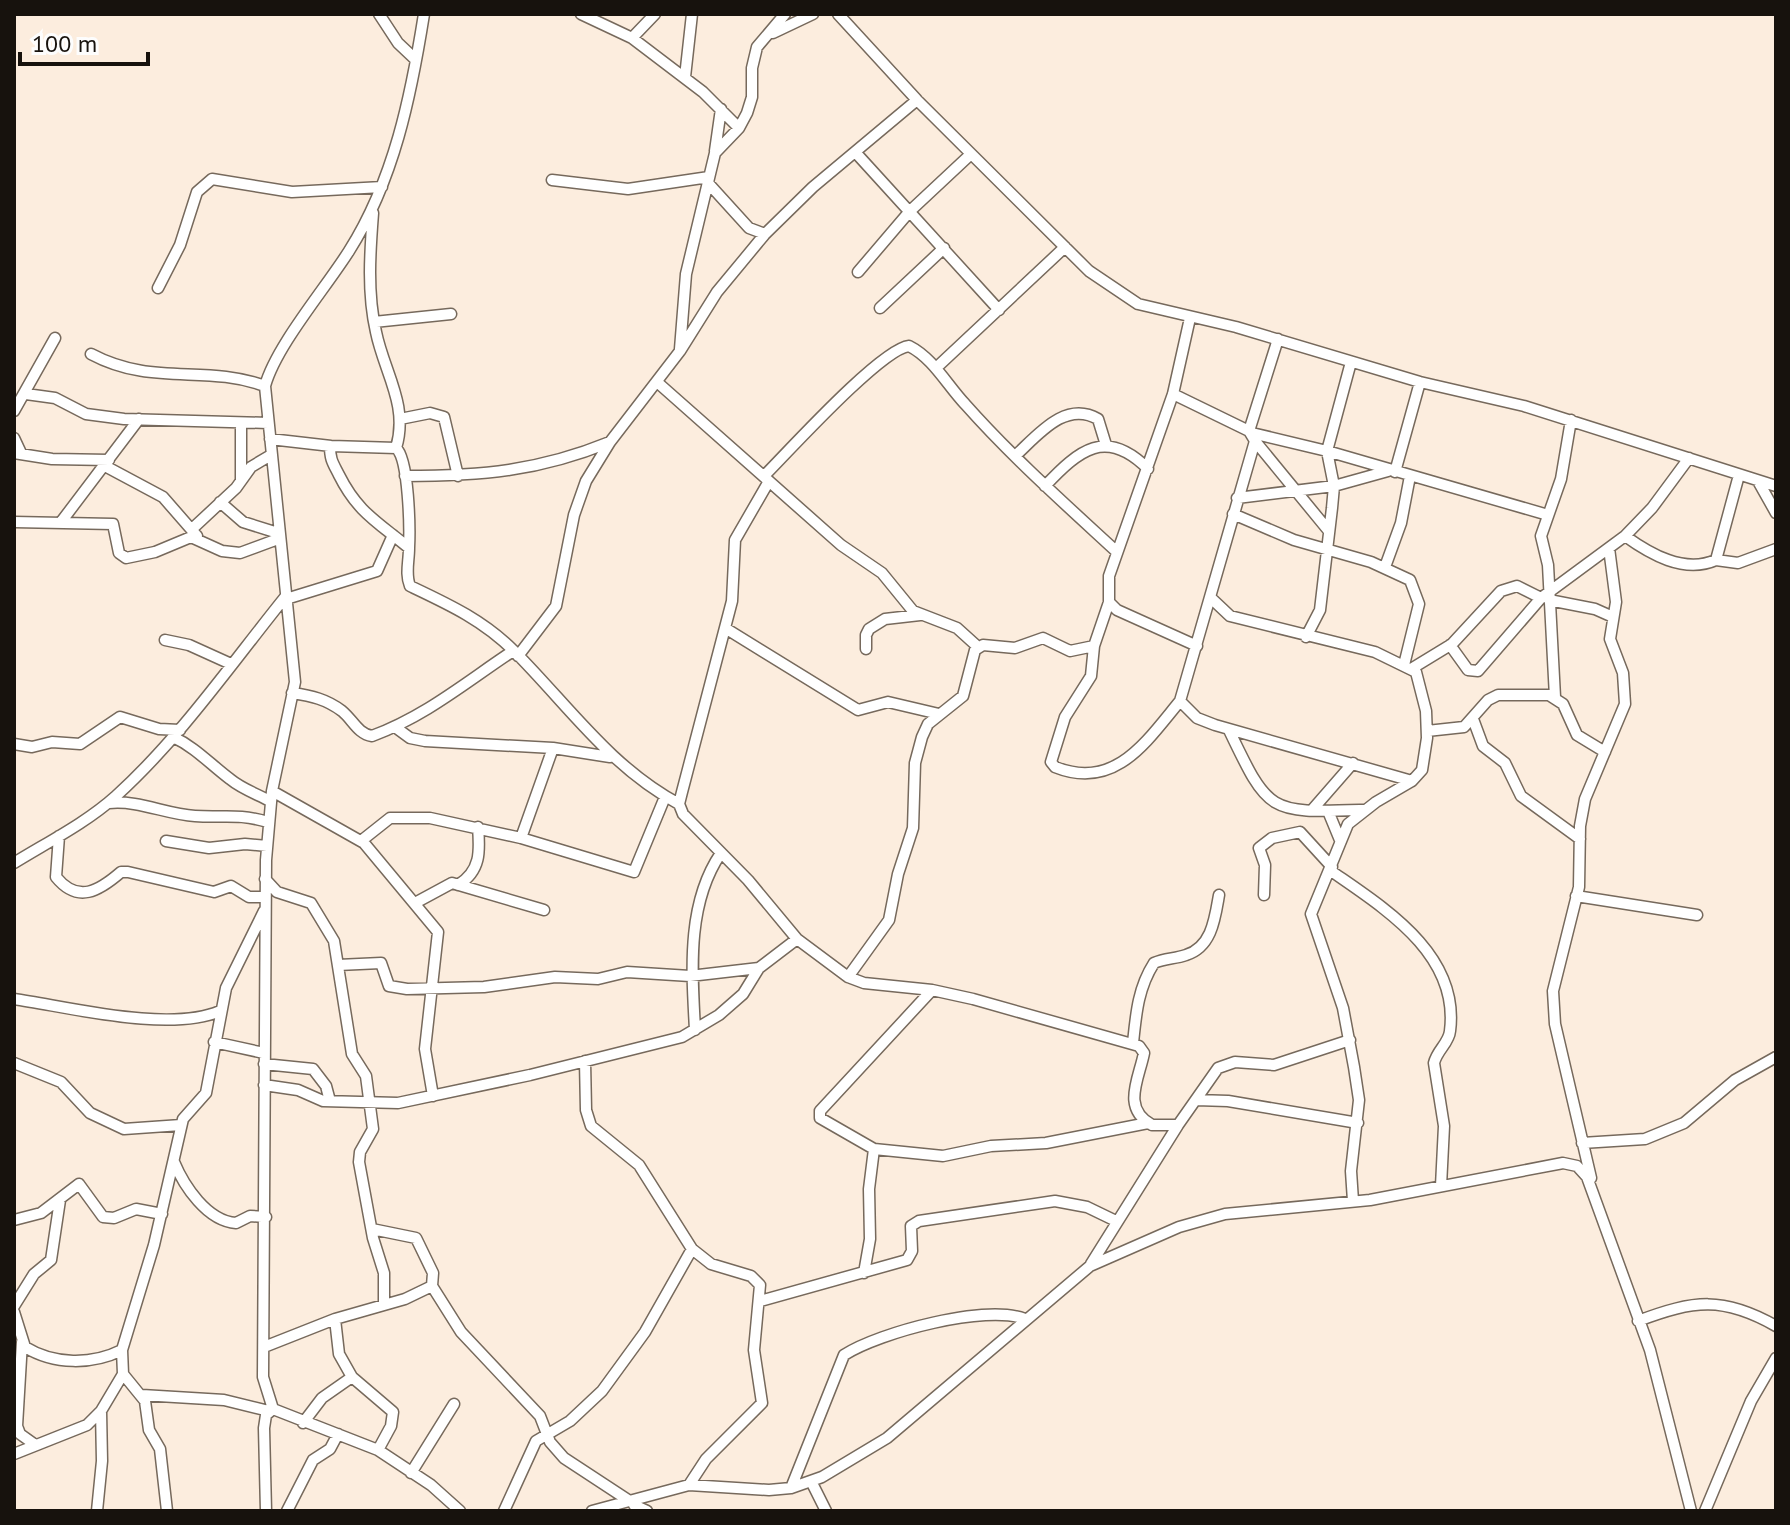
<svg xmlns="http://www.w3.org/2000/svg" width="1790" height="1525" viewBox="0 0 1790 1525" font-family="'PT Sans',sans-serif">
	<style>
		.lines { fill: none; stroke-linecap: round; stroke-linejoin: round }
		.minor-casing { stroke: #76695c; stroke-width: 13 }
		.minor { stroke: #fff; stroke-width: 10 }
	</style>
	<rect width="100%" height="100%" fill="#fcedde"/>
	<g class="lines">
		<!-- minor casing -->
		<g class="minor-casing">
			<path id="minor" d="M379 14 398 43 416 60
				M424 14C411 96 394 180 349 251 325 289 276 346 265 386L295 682 272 791 266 860 263 1377 273 1409 378 1450 431 1485 460 1511
				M581 14 632 38 703 92 739 128
				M838 14 917 100 1089 271 1138 304 1236 327 1420 382 1524 406 1776 486
				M773 33 813 14
				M632 38 655 14
				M685 77 692 14
				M715 151 721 109
				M856 153 999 310
				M552 180 628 189 709 177
				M709 184 749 228 765 234
				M373 213C370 252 367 293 376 332 384 372 409 405 396 448
				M858 272 910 211 971 154
				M158 288 180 245 197 192 212 179 292 192 382 187
				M880 308 944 248
				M1190 318 1173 394 1109 576V602L1117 610 1197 646
				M374 322 451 314
				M680 349 686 274 715 153 739 128 747 113 752 97V68L757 47 785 14
				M91 354C153 387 205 364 265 386
				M936 368 1065 247
				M657 382 841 545 882 573 913 611 957 628 978 647
				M26 394 55 398 86 414 124 419 268 423
				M1173 394 1249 431 1255 441 1180 701 1197 718 1215 725 1412 781
				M14 411 55 338
				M400 419 430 413 444 417 458 476
				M1249 431 1278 339
				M1252 433 1327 451 1548 515
				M14 438 21 453
				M270 439 331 446 396 448C409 459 410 529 409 548 409 562 405 574 410 586 448 604 483 620 514 651 568 705 610 767 679 804
				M1255 441 1328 530
				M330 446C330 460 333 463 339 475 358 513 378 522 409 548
				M14 453 52 459 109 460
				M1015 456C1038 435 1065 400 1098 419L1106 445
				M105 466 163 497 197 536
				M1395 472 1420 382
				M405 476C481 476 539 471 610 442
				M764 476C788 452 881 349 909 346 933 358 947 385 965 404 1012 457 1065 504 1117 552
				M241 481V423
				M769 481 735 540 732 601 682 792 679 804 683 814 748 880 797 939 848 977 864 983 932 990 973 999 1139 1046 1144 1053C1139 1079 1121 1108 1152 1125H1178
				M1758 481 1776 513
				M1045 486C1079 450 1106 427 1148 469
				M1237 498 1334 486 1388 471
				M220 502 243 522 278 533
				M1233 514 1294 540 1371 562 1410 580 1419 604 1404 665
				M14 522 113 524 119 553 126 558 155 552 191 537 222 551 240 553 278 539
				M61 522 139 419
				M192 529 236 488 251 467 271 455
				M1625 536C1650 554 1684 574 1716 560L1739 475
				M1716 560 1738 563 1776 549
				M1385 567 1401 523 1410 476
				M286 599 377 571 393 535
				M1212 599 1230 616 1375 652 1416 672 1426 711 1427 738 1422 770 1412 781 1376 802 1348 824 1311 914 1343 1008 1354 1067 1359 1100 1351 1171 1353 1201
				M1549 600 1595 609 1613 617
				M1109 602 1094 646 1091 676 1065 717 1051 762 1055 767C1115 791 1146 742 1180 701
				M725 628 858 710 888 702 939 714
				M1306 637 1320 610 1332 508 1334 486 1327 451 1351 362
				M165 640 189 645 231 664
				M1450 645 1468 670 1478 671 1541 598 1625 536 1652 508 1689 458
				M866 649V635L869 629 885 619 920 615
				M518 656 556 606 574 515 586 481 610 442 680 351 717 292 765 234 813 187 917 100
				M1411 669 1452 644 1501 591 1517 586 1541 598
				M292 693C312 696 326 699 342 711 353 720 358 734 372 736 426 716 466 682 513 651
				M1555 697 1548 565 1541 536 1561 479 1571 420
				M1473 719 1483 746 1505 763 1521 796 1580 839
				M395 727 410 738 425 741 553 748 610 757
				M1229 730C1269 814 1269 813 1363 810
				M1427 731 1464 727 1488 700 1498 695H1549L1563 704 1577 735 1605 752
				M173 737C195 747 210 764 230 779 242 789 257 794 270 801
				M14 744 32 747 52 742 80 744 120 717 159 729 180 730
				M272 791 364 843 438 932 425 1049 433 1096
				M109 803C139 800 165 814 195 816 224 818 237 813 268 822
				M1312 810 1353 763
				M1328 811 1340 840
				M59 836 56 877C78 904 99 891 121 872H128L214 892 231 886 249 897H265
				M521 838 553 748
				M166 841 209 848 245 844 267 846
				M361 841 390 818H430L521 838 634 872 665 797
				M14 863C48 842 86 823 116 796 181 737 231 664 286 596
				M1331 871C1384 908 1460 954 1450 1031 1449 1043 1437 1050 1434 1063L1444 1126 1441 1186
				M265 879 277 892 311 903 334 941 352 1054 366 1076 373 1129 360 1152 359 1162 373 1238 384 1273V1305
				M458 885C481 871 480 851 478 827
				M1264 895 1265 865 1259 848 1272 838 1300 832 1332 867
				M1576 896 1697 915
				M415 903 452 883 544 910
				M338 965 381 963 389 986 407 989 484 987 555 977 598 979 627 972 690 976 759 968
				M848 977 889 920 898 874 913 828 915 763 922 737 928 724 963 696 975 650 983 645 1015 648 1043 638 1070 651 1094 646
				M14 999C69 1007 169 1033 220 1011
				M695 1030C692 972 686 904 721 853
				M214 1042 264 1053
				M1133 1043C1136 1014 1138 988 1154 963 1165 958 1175 959 1186 955 1212 947 1215 918 1219 895
				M585 1061 586 1110 591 1126 639 1165 692 1249 711 1264 751 1276 760 1285 754 1350 762 1403 706 1459 689 1485
				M14 1063 61 1082 90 1113 124 1129 181 1125
				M264 1064 313 1069 326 1086 330 1101
				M264 1085 298 1090 323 1101 398 1103 530 1075 682 1037 719 1015 743 994 759 968 797 939
				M1196 1100 1228 1101 1358 1123
				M1582 1143 1645 1139 1684 1123 1735 1080 1776 1057
				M874 1149 943 1156 991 1146 1046 1143 1148 1123
				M174 1162C184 1186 207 1221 236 1223L250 1216 266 1217
				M1591 1178 1555 1024 1553 991 1579 887 1580 826 1585 799 1625 704 1623 673 1610 639 1616 602 1609 548
				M14 1220 41 1213 79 1184 103 1217 114 1218 136 1209 162 1214
				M1091 1264 1178 1125 1218 1068 1235 1062 1274 1065 1350 1040
				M864 1273 870 1239 869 1189 874 1149 820 1118V1111L932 990
				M432 1286 461 1332 540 1416 550 1442 564 1458 628 1500
				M760 1301 907 1260 912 1251 911 1226 919 1221 1055 1201 1087 1207 1116 1221
				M14 1306 34 1274 51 1260 60 1200
				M14 1312 25 1347C54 1365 92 1365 122 1350
				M335 1319 339 1354 352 1377 393 1412 391 1426 378 1450
				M1638 1321C1694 1300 1723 1296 1776 1326
				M22 1342 17 1426 20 1434 34 1444
				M264 1347 335 1319 405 1299 432 1286 433 1273 416 1238 372 1229
				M142 1395 224 1400 269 1411
				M303 1423 322 1398 352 1377
				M14 1454 87 1425 101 1411 123 1374
				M411 1473 454 1404
				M811 1481 826 1511
				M791 1488 844 1355C880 1332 986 1304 1025 1319
				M634 1505 647 1511
				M97 1511 102 1461 101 1411
				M167 1511 160 1449 149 1430 145 1401 123 1374 122 1350 154 1245 183 1119 206 1093 226 988 264 911
				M266 1511 264 1428 266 1415 273 1409
				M287 1511 313 1460 330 1449 338 1434
				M504 1511 536 1441 570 1421 602 1391 645 1332 692 1249
				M592 1511 689 1485 769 1490 791 1488 822 1477 887 1438 1090 1266 1179 1227 1225 1214 1370 1200 1563 1163 1577 1166 1587 1177 1650 1350 1691 1511
				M1705 1511 1751 1401 1776 1358"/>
		</g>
		<!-- minor -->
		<use href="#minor" class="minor"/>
	</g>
	<!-- border -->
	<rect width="1790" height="1525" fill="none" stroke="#17120d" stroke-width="32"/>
	<!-- scale -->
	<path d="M20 52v12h128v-12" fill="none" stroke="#17120d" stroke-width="4"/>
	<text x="32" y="52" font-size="24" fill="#17120d" stroke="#fdfdfd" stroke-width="6" paint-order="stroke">100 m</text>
</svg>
